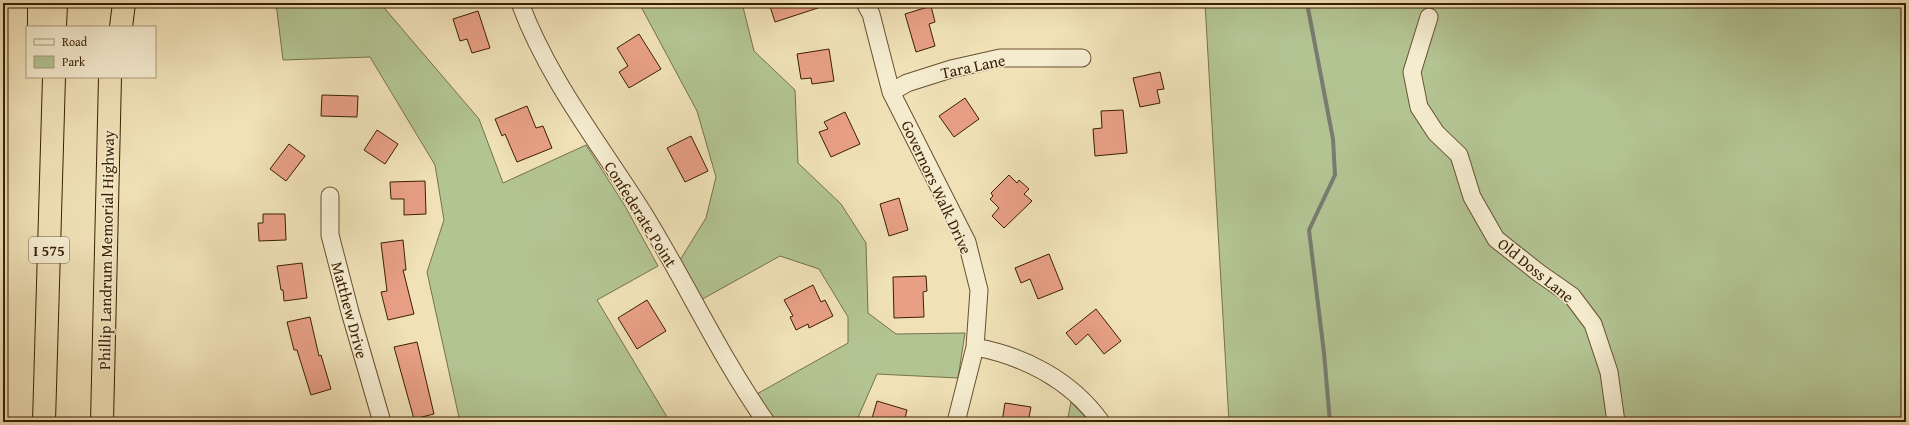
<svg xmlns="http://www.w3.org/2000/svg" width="1909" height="425" viewBox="0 0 1909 425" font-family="'Gentium Book Plus',serif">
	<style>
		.green { fill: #b3c493; stroke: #76724a }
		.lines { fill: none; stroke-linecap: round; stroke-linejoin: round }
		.stream { stroke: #787c71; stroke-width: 4 }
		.building { fill: #e8a085; stroke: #3a1f01 }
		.minor-casing { stroke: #68502e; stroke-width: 19 }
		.highway-casing { stroke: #3a1f01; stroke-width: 24 }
		.minor { stroke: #f5ecd0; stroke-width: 17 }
		.highway { stroke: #f0e1b7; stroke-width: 22 }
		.labels { text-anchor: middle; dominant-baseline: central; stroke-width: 3; stroke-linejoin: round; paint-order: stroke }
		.shield { fill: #f5ecd0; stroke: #725c3f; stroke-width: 1 }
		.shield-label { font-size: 15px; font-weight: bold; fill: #3a1f01 }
		.street-label { font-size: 16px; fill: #3a1f01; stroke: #f5ecd0 }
	</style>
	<rect width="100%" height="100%" fill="#f0e1b7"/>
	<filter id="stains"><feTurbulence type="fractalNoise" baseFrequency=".005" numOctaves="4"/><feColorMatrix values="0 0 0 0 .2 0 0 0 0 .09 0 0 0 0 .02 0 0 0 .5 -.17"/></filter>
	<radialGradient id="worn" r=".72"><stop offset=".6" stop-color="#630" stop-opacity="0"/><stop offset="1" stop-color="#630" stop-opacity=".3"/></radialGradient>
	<!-- green -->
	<path class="green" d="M276 3H380L479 119 503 183 586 145 625 206 658 266 597 300 670 422H460L427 272 444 220 435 165 370 57 283 60Z
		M639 3H742L754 51 795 90 798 163 841 204 866 243 868 313 896 334 965 333 958 378 877 374 856 422H773L755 395 848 343V317L819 269 780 256 699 301 677 265 706 218 716 177 697 111Z
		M1205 3H1906V422H1229Z
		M1071 402 1090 422H1067Z"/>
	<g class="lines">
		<!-- stream -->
		<path class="stream" d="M1307 3 1333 139 1335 175 1309 230 1324 353 1330 422"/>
	</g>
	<!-- building -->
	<path class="building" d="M769 3H826L827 5 775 22Z
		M931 6 935 22 929 24 935 46 916 52 905 14Z
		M478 11 490 48 472 53 467 39 460 41 453 19Z
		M639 34 661 69 629 88 619 72 628 66 617 48Z
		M829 49 834 81 812 84 811 78 801 79 797 54Z
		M1160 72 1164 89 1157 90 1160 103 1140 107 1133 78Z
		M322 95 358 96 357 117 321 116Z
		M965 98 979 119 954 137 939 116Z
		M527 106 536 128 543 126 552 148 517 162 505 134 502 136 495 119Z
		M1123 110 1127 153 1095 156 1093 129 1102 128 1101 111Z
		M845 112 860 144 831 157 819 132 828 129 824 122Z
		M377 130 398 144 385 164 364 150Z
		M691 136 708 171 685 182 667 148Z
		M289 144 305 156 286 181 270 169Z
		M1009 175 1017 183 1019 180 1029 189 1024 194 1032 201 1004 228 992 216 999 208 990 199 993 196 991 193Z
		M425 181 426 214 404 215V199H391L390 182Z
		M899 198 908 230 889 236 880 204Z
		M263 214H285L286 240 259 241 258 223H263Z
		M403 240 406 270H403L414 314 388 320 381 292 387 291 381 243Z
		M1049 254 1063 289 1038 299 1030 279 1021 283 1015 268Z
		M302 263 307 298 284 301 283 290H281L277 266Z
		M926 276 927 291 923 292 924 317 894 318 893 277Z
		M813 285 821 302 825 300 833 316 809 328 808 324 796 330 790 317 793 316 784 300Z
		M647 300 666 331 637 349 618 318Z
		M1096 309 1121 341 1104 354 1088 334 1076 345 1066 333Z
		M310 317 319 356 321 355 331 389 311 395 297 350H294L287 322Z
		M417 342 434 414 414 419 394 347Z
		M877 401 907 410 904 422H871Z
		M1005 403 1031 407 1028 422H1002Z"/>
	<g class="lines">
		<!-- minor casing -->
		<g class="minor-casing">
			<path id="minor" d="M520 3C548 79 599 143 642 211 685 280 719 355 766 422
				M865 3 871 14 891 92 967 242 979 290 975 347 956 422
				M1429 17 1412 72 1419 107 1436 133 1459 155 1472 197 1496 239 1539 273 1572 296 1593 324 1609 372 1616 422
				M891 92 907 83 951 69 1000 58H1082
				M330 196V235L350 312 382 422
				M975 347C1024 356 1071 380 1101 422"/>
		</g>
		<!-- highway casing -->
		<g class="highway-casing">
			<path id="highway" d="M39 3V27
				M55 27 56 3
				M121 27 124 3
				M44 422 54 77
				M102 422 110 77"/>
		</g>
		<!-- minor -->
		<use href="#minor" class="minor"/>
		<!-- highway -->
		<use href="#highway" class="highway"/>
	</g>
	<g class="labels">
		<!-- shield labels -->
		<rect class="shield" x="29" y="237" width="40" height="26" rx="3"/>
		<g class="shield-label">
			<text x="49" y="250">I 575</text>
		</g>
		<!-- street labels -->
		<g class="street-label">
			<text transform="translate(973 66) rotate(-12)">Tara Lane</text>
			<text transform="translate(937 187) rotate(65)">Governors Walk Drive</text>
			<text transform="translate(641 214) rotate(58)">Confederate Point</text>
			<text transform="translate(106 250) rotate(-89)">Phillip Landrum Memorial Highway</text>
			<text transform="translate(1536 270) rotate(39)">Old Doss Lane</text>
			<text transform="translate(350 310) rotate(75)">Matthew Drive</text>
		</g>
	</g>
	<!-- margin -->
	<rect width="1909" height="425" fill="none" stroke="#f0e1b7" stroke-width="16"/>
	<rect x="4" y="4" width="1901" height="417" fill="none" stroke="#3a1f01" stroke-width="2"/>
	<rect x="8" y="8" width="1893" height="409" fill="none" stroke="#3a1f01"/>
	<!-- legend -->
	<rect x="26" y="26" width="130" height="52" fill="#f5ecd0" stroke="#aa9a7d"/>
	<rect x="34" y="39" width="20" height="6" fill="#f5ecd0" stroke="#aa9a7d"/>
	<text x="62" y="46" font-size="12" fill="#3a1f01">Road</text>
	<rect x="34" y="56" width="20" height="12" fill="#b3c493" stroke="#aa9a7d"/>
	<text x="62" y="66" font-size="12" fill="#3a1f01">Park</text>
	<rect width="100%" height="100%" filter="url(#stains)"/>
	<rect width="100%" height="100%" fill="url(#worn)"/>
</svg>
